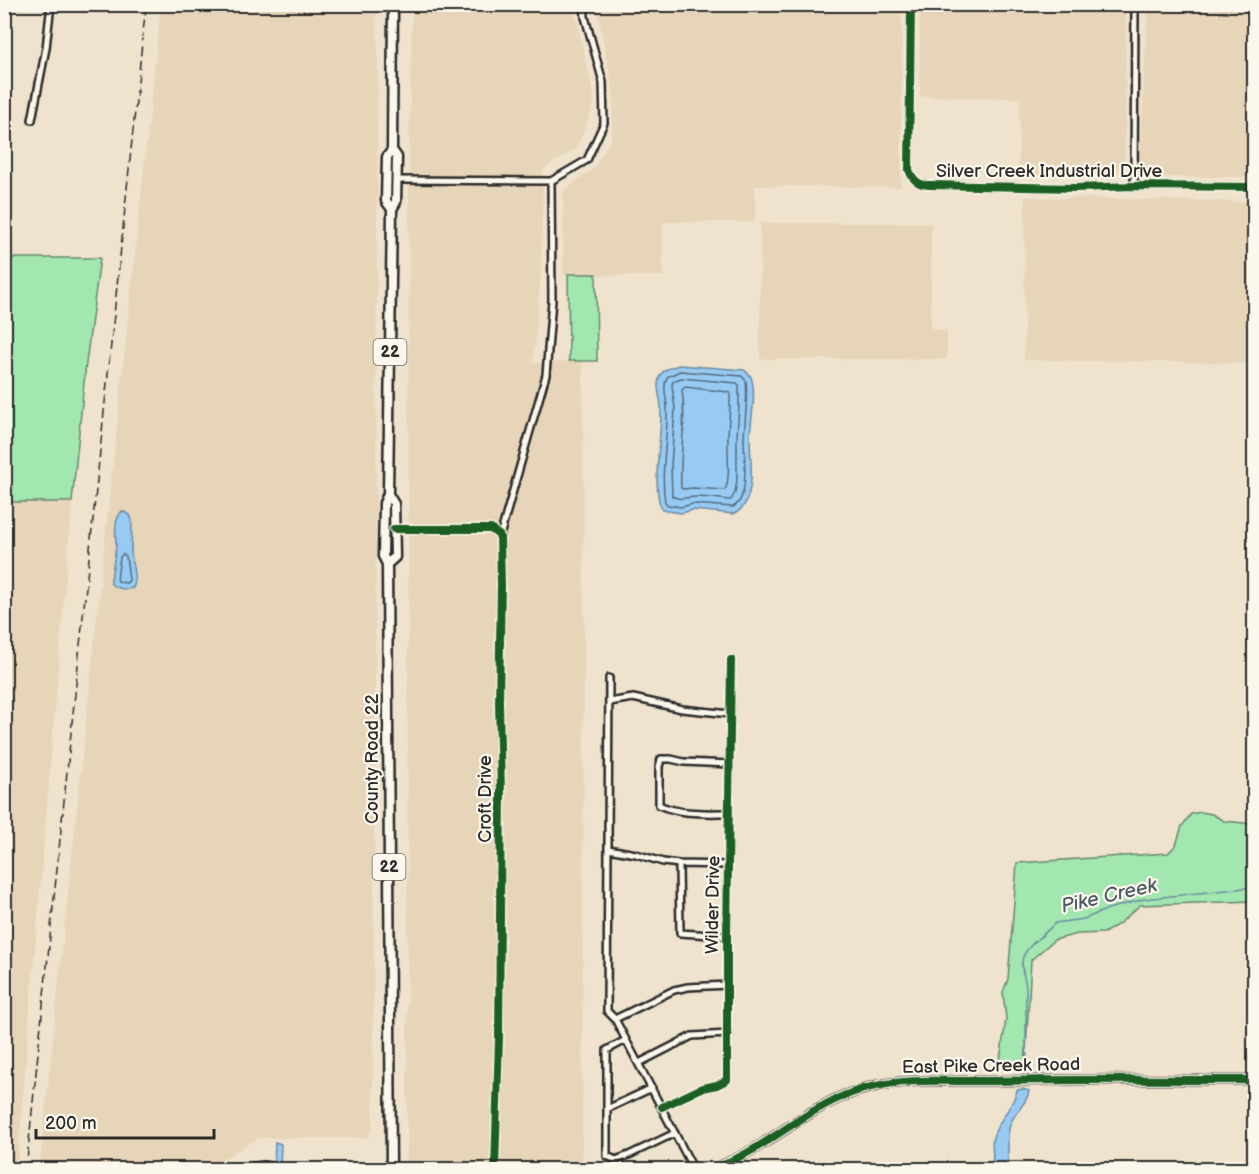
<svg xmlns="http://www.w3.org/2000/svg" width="1259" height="1174" viewBox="0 0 1259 1174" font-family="'Balsamiq Sans',sans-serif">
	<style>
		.built { fill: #e7d5b9 }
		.green { fill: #a2e6b0; stroke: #66886e; stroke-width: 1.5 }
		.water { fill: #97cbf4; stroke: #6c8ba4; stroke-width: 1.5 }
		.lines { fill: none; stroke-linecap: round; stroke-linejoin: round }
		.shore { stroke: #566b7b; stroke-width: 1.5 }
		.stream { stroke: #6c8ba4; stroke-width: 1.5 }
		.street-casing { stroke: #2b2b2b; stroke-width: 10 }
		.secondary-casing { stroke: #2b2b2b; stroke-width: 12 }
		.primary-casing { stroke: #2b2b2b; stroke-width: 13 }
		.street { stroke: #fbf7ec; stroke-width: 5 }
		.secondary { stroke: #fbf7ec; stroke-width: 8 }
		.primary { stroke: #fbf7ec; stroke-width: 8 }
		.rail { stroke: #2b2b2b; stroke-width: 1.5; stroke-dasharray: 9 4.5; stroke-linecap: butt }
		.cycleway-casing { stroke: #fbf7ec; stroke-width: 11 }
		.cycleway { stroke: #1b5e20; stroke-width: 8 }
		.labels { text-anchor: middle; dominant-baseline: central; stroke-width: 4.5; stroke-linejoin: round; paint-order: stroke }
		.shield { fill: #fbf7ec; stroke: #696865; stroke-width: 1.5 }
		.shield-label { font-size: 16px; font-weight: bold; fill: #2b2b2b }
		.street-label { font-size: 18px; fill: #2b2b2b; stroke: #fbf7ec }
		.water-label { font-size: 20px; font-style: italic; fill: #4b5b67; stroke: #fbf7ec }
	</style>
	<rect width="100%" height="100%" fill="#efe3ce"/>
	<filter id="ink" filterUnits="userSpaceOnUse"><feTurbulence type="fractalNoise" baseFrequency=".0167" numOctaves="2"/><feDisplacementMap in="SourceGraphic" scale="12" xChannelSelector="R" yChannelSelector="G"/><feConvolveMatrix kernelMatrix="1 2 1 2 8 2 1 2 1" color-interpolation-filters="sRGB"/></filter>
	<g filter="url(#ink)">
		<!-- built -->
		<path class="built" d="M161 5H376L378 52 373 1128 367 1138H259L214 1164 191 1169 39 1170Z
			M412 5H573L595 101 577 148 543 169 541 275 533 363 583 361 584 666 582 1169H407L409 144Z
			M596 5H902L901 187 755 186V222H663V276L563 275V191L594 168 611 140 614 96Z
			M920 5H1126L1125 164 1115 176 1018 175 1020 98 920 96Z
			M1148 5H1254V177H1152L1139 165Z
			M1025 197 1254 202V363L1024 360Z
			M760 223H931V329L947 330V359H760Z
			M5 502H72L17 1169 5 1170Z"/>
		<!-- green -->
		<path class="green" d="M5 258H100L86 363 72 502H5Z
			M568 274H596L597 361H569Z
			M1201 812 1212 814 1224 821 1254 824V901L1140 905 1119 924 1104 933 1078 934 1054 940 1031 960 1025 1070 1007 1068 1000 1060 1006 1019 1003 992 1008 979 1017 863 1168 853 1176 845 1182 826 1191 814Z"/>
		<!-- water -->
		<path class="water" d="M679 365 744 370C748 373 751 375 752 380 756 398 751 418 750 436 750 456 754 478 748 496 746 505 742 510 734 514L693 510 681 513 662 510C651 486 662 436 661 408 661 398 655 386 660 376 663 369 672 367 679 365Z
			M122 511 130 515 132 520 131 552 135 582 133 588C124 590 117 589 111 584V580C112 569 115 557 116 545 116 533 113 521 122 511Z
			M1023 1089 1029 1091C1028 1103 1014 1112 1010 1125 1005 1139 1011 1155 1006 1169H988C997 1159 990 1149 993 1137 998 1120 1013 1108 1017 1090Z
			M275 1142 281 1144 280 1169 274 1170Z"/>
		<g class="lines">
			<!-- shore -->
			<path class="shore" d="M680 371 742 376 746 381C748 399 745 418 744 437 744 455 747 475 743 492 741 499 739 504 733 507L693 504 681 507 668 505 665 502C660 471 668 440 667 409 667 397 662 388 667 377Z
				M681 378 737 383 739 385V404L737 437V480L735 493 731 500C720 499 708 497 696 497 687 497 680 501 672 496L671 466 675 409 672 385 673 381Z
				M685 387 728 392 730 393C731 408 728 423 728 437 727 451 731 479 725 490L693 488 683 489 681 488C679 455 687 423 682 390Z
				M123 554 126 556 129 580 127 583 119 582 117 579 120 557Z"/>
			<!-- stream -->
			<path class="stream" d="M1024 1078C1024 1073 1026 1069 1027 1065 1028 1059 1026 1052 1026 1046 1026 1027 1026 1008 1026 989 1026 978 1019 968 1023 957 1028 944 1046 934 1055 923L1084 919 1108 909 1144 899 1254 887"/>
			<!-- street casing -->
			<g class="street-casing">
				<path id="street" d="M911 4 909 170C913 180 918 185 929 185L1076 188 1134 186 1254 187
					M32 120 46 48 51 4
					M397 180 551 181 587 160 604 123 603 82 585 17 584 4
					M1134 186 1135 4
					M394 529H491L500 536 501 585 499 702 501 793 499 1037 495 1170
					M500 536 546 375 552 300 551 181
					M609 678 607 1011 615 1019 694 1170
					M609 702 633 698 682 709 730 714
					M729 813C706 813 681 815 659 805V767L661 759H671L684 762 730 764
					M608 849 636 854 663 862 679 864 728 865
					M679 864 680 933 727 936
					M615 1019 674 990 688 987 727 985
					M626 1040 607 1050V1156L616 1160 629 1155 675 1133
					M639 1063 692 1036 728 1034
					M662 1107 702 1088 717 1085 727 1080V936L731 660
					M607 1109 652 1088"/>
			</g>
			<!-- secondary casing -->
			<g class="secondary-casing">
				<path id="secondary" d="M237 1170 263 1166 290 1170
					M714 1170C729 1162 745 1155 759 1146 790 1127 819 1104 854 1092 898 1076 948 1082 994 1081 1081 1079 1168 1080 1254 1080"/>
			</g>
			<!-- primary casing -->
			<g class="primary-casing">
				<path id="primary" d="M392 209 386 201 387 157 392 150
					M387 564 395 557 394 504 388 494
					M391 1170 387 564 383 556 384 503 388 494 392 209 396 202 397 157 392 150 393 4"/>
			</g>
			<!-- street -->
			<use href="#street" class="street"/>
			<!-- secondary -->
			<use href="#secondary" class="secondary"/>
			<!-- primary -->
			<use href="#primary" class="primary"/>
			<!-- rail -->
			<path class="rail" d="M26 1170 146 4"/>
			<!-- cycleway casing -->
			<g class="cycleway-casing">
				<path id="cycleway" d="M911 4 909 170C913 180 918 185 929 185L1076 188 1134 186 1254 187
					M394 529H491L500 536 501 585 499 702 501 793 499 1037 495 1170
					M662 1107 702 1088 717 1085 727 1080V936L731 660
					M714 1170C729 1162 745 1155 759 1146 790 1127 819 1104 854 1092 898 1076 948 1082 994 1081 1081 1079 1168 1080 1254 1080"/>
			</g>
			<!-- cycleway -->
			<use href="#cycleway" class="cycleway"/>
		</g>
	</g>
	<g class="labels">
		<!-- shield labels -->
		<g class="shield">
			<rect x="373.5" y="339" width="33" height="26" rx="4.5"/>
			<rect x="372.5" y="854" width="33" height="26" rx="4.5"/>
		</g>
		<g class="shield-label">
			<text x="390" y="352">22</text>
			<text x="389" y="867">22</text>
		</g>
		<!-- street labels -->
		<g class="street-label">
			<text x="1049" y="171">Silver Creek Industrial Drive</text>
			<text transform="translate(372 759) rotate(-90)">County Road 22</text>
			<text transform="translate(485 799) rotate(-90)">Croft Drive</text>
			<text transform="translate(713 905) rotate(-89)">Wilder Drive</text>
			<text transform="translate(991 1066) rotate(-1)">East Pike Creek Road</text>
		</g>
		<!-- water labels -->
		<g class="water-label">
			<text transform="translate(1109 896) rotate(-13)">Pike Creek</text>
		</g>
	</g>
	<!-- margin -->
	<rect width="1259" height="1174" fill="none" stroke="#fbf7ec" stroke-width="24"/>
	<rect x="12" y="12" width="1235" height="1150" fill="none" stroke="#2b2b2b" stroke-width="2" filter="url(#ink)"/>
	<!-- scale -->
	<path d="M36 1129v9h178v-9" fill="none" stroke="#2b2b2b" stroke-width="3"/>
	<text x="45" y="1129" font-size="18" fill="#2b2b2b" stroke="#fbf7ec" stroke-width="4.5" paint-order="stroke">200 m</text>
</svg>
